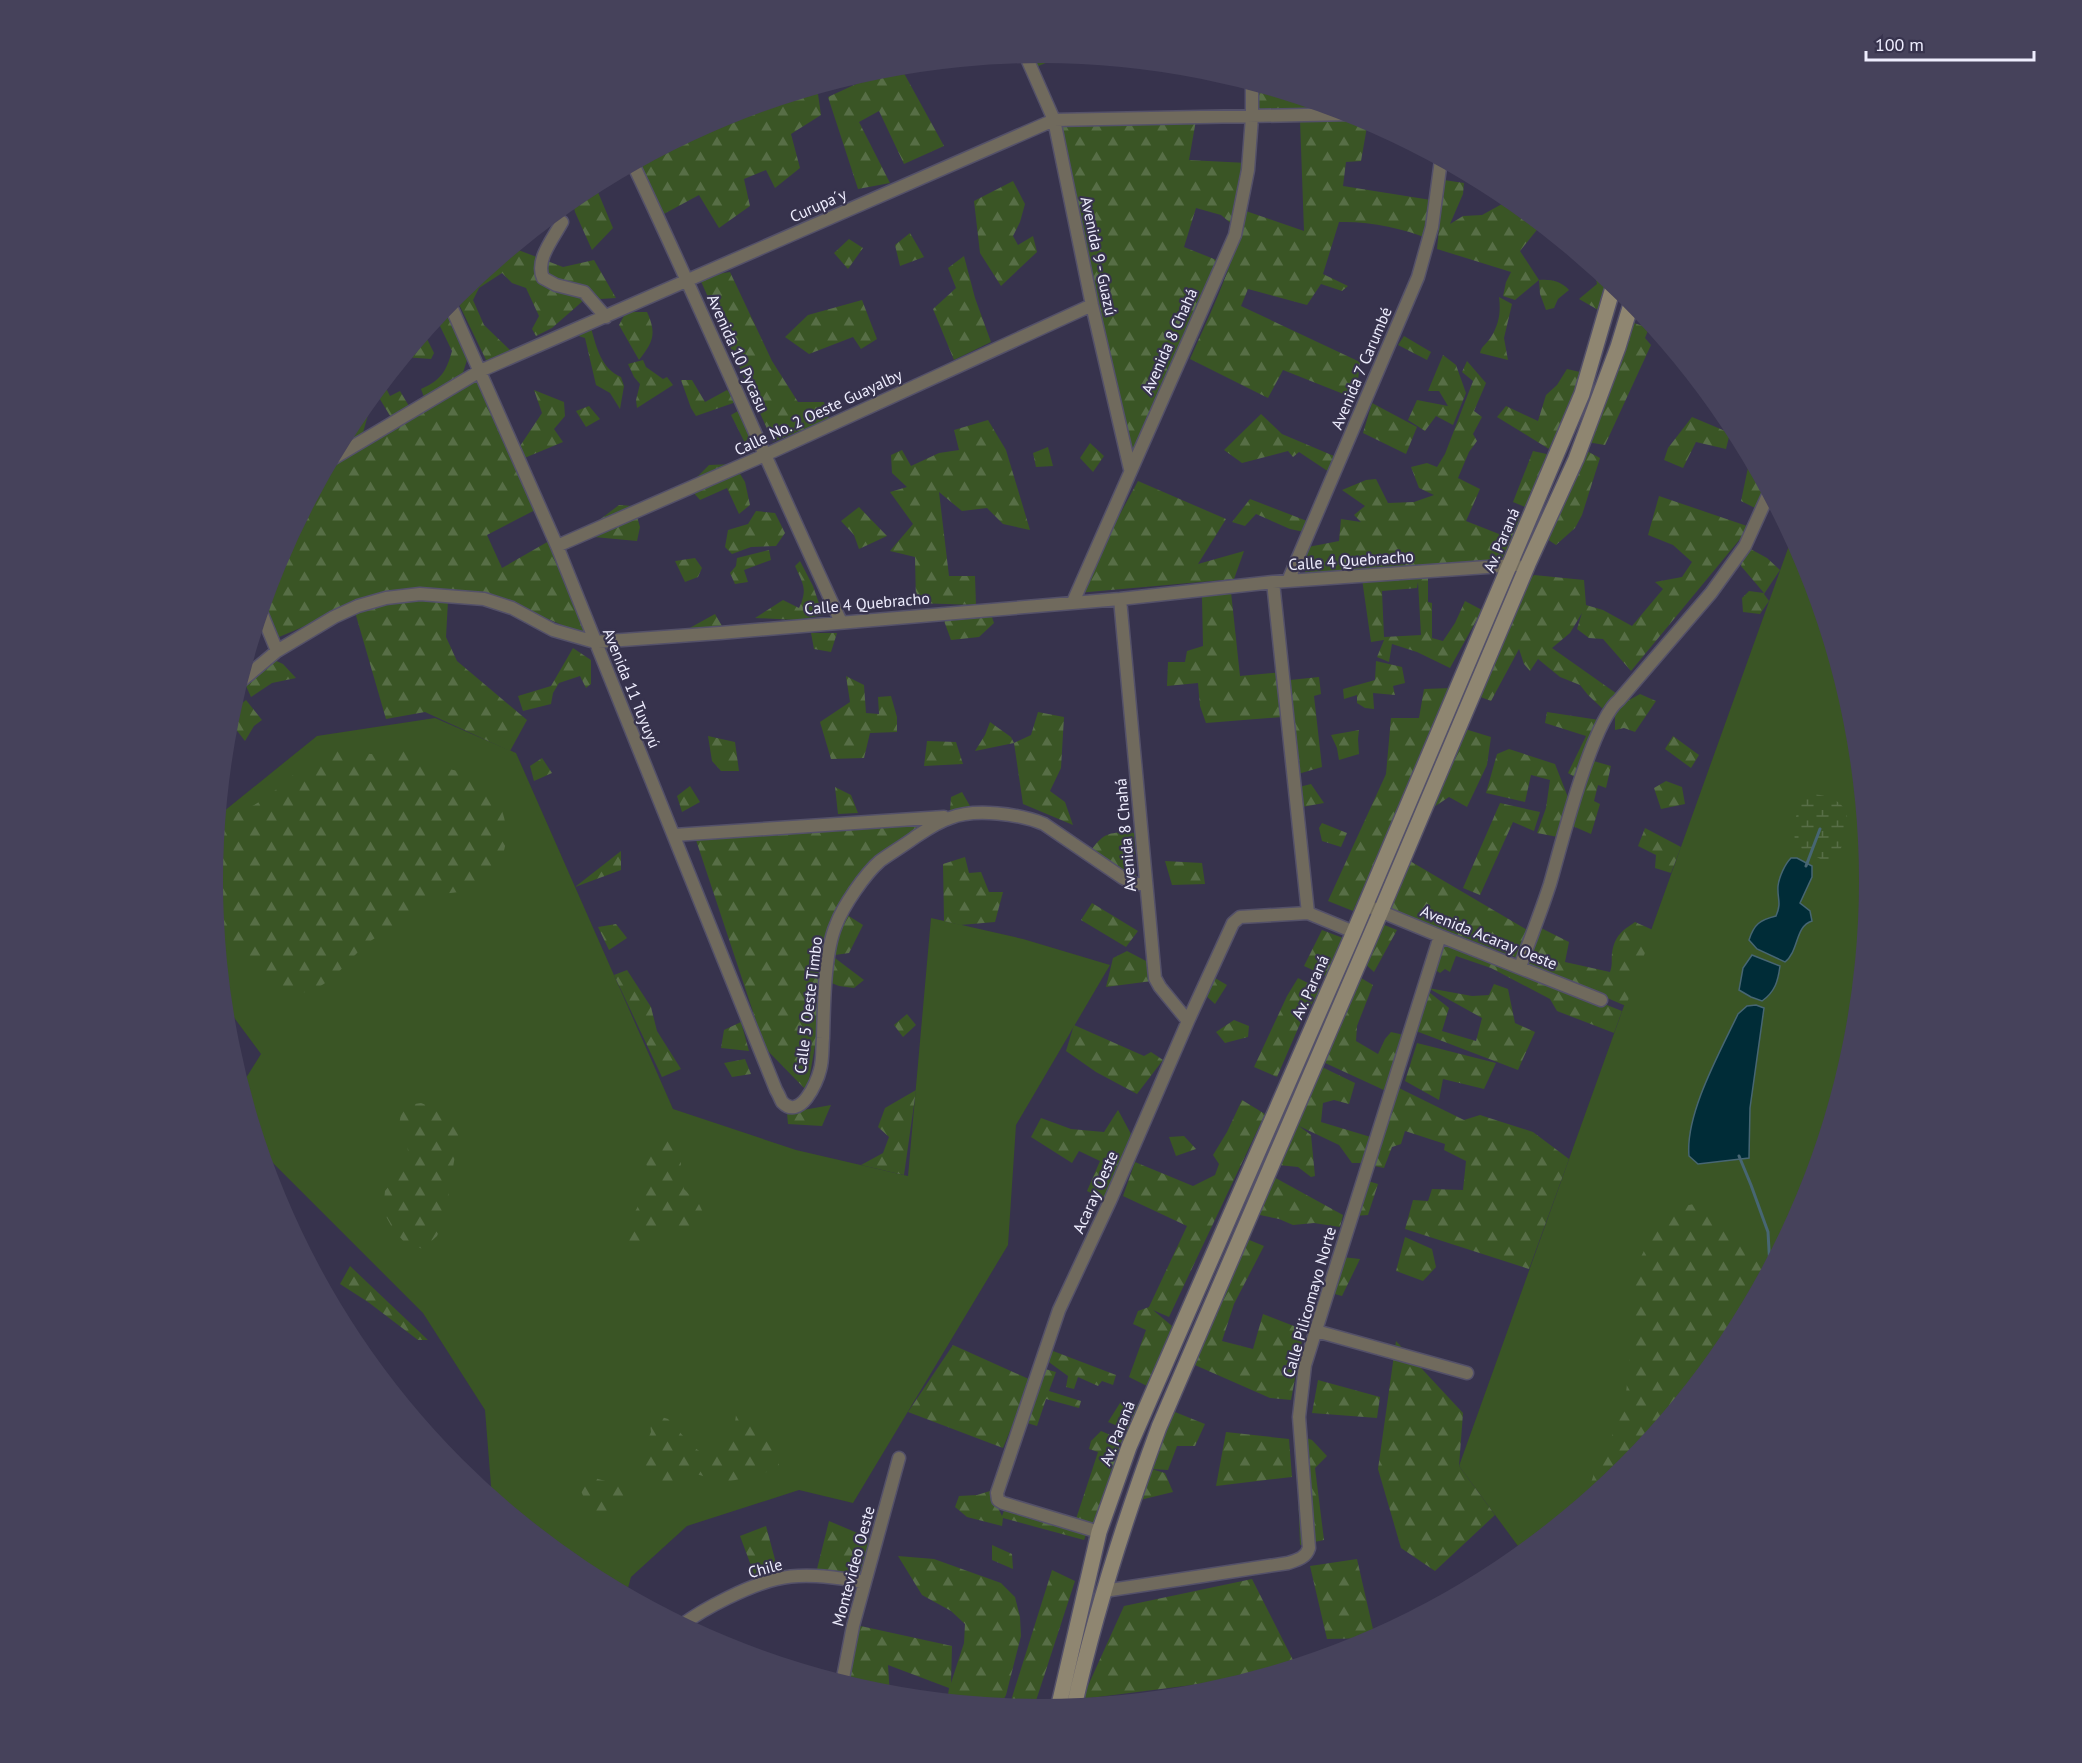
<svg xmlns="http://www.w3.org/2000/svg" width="2082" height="1763" viewBox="0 0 2082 1763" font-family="'PT Sans',sans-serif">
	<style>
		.green { fill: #3a5525 }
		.forest { fill: url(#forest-firs); fill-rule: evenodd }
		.wetland { fill: url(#wetland-marsh) }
		.water { fill: #002c37; stroke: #476673; stroke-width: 1.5 }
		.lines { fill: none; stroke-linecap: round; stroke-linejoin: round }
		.stream { stroke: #476673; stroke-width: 3 }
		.street-casing { stroke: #545169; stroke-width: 15 }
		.secondary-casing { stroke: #545169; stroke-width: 18 }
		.street { stroke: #706a5d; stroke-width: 12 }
		.secondary { stroke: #8f8671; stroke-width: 15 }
		.labels { text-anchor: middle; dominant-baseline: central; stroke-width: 4.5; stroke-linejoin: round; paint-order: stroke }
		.street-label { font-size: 16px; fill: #eeedfe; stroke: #37334d }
	</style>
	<defs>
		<pattern id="forest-firs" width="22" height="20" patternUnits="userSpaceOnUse" patternTransform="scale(1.5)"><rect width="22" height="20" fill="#3a5525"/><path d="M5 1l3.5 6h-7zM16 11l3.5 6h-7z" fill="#576e46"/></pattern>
		<pattern id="wetland-marsh" width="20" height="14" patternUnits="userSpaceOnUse" patternTransform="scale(1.5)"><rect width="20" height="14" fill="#3a5525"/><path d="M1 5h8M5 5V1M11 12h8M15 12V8" fill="none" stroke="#576e46"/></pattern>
	</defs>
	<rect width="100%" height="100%" fill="#37334d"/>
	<!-- green -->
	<path class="green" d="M1791 540H1794L1807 565 1854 720 1870 882 1854 1044 1807 1199 1730 1342 1627 1468 1514 1560 1518 1546 1459 1466Z
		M435 718 516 753 673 1109 796 1150 908 1176 931 918 1023 939 1110 965 1016 1125 1008 1245 853 1503 799 1490 687 1526 631 1577 626 1595 580 1571 492 1498 485 1410 423 1313 260 1150 241 1086 261 1054 224 1004 212 881 218 816 317 736Z"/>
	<!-- forest -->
	<path class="forest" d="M1041 53 1065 55 1036 67 1030 54Z
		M900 66 944 146 904 164 879 111 859 122 890 183 858 189 828 97 893 67Z
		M1258 85 1320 104V107L1259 110Z
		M817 87 821 115 791 134 800 168 775 188 766 170 744 179 750 206 719 228 699 195 662 215 637 162 714 121 715 122 738 111Z
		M1364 118 1368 121 1361 161 1346 162 1343 186 1431 200 1430 239C1401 228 1370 221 1339 222L1323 274 1348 286 1342 291 1321 284 1307 305 1248 289 1241 306 1360 362 1356 399 1283 370 1268 398 1190 359C1212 310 1234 263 1246 211L1304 231 1300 120Z
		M1196 120 1189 160 1247 163 1233 225 1221 215 1196 208 1184 247 1219 261 1133 456 1057 127Z
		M1444 180 1464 183 1463 194 1450 224 1463 216 1482 215 1502 204 1540 226 1520 251 1539 280C1551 279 1561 281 1569 290L1558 299 1554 308 1546 310 1540 294 1539 280 1515 300 1503 296 1506 282 1511 272 1437 249Z
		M1013 181 1025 204 1020 222 1013 236 1018 245 1033 236 1037 252 1001 286 980 253 974 201Z
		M595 185 613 228 592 250 575 212 572 199Z
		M910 233 924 257 900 266 895 245Z
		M849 239 863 248 848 269 834 253Z
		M513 248 563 267 594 260 616 298 584 300 552 328 536 336 532 329 539 316 526 288 512 283 502 273 479 288 473 300 484 325 511 351 488 364 455 296Z
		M964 256 975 298 991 342 954 360 933 309 956 288 948 268Z
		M1594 268 1608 280 1600 311 1579 299 1597 284Z
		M730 272 772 361 798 402H824L829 419 773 442 699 277Z
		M1499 297 1512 304 1504 338 1508 360 1480 353C1482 345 1487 344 1491 337 1499 324 1501 312 1499 297Z
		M862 300 877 339 861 349 853 337 809 354 785 337 808 315Z
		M445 308 467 360 460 382 424 397 421 389C441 380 446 372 452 351L439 324 426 330Z
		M626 312H647C657 334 653 342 639 360L619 325Z
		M1628 321 1649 328 1645 338 1651 345 1605 445 1587 442Z
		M591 328C597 349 601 368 621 377L624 386 620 409 610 393 596 385 585 338 572 334Z
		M424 333 434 353 431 359 404 357Z
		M1404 336 1431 352 1427 360 1398 345Z
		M1443 355 1456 365 1466 393 1453 425 1436 416 1425 431 1408 420 1417 400 1448 406 1439 391H1428Z
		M643 360 646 367 663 379 667 377 673 385 637 408 636 400 640 384 634 377 628 364Z
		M1467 361 1486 383 1474 411 1482 417 1473 434 1477 441 1469 452 1458 478 1480 489 1466 521 1499 534 1511 512 1522 517 1502 559 1305 573 1308 547 1339 541 1341 519 1361 522 1354 515 1365 506 1342 490 1366 480 1376 479 1388 503 1414 502 1434 495 1419 488 1411 467 1427 463 1437 467 1445 454 1473 381 1462 372Z
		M1567 369 1580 372 1581 383 1549 449 1497 417 1506 406 1538 421 1546 395 1557 385Z
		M477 377 541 507 487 535 502 568 549 541 588 636 548 619 470 591 374 597 279 637 264 602 275 564 329 464Z
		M681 380H692L705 402 727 390 739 401 696 416 691 408Z
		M383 382 390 396 400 391 409 406 392 419 378 396 374 394Z
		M534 390 564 402 565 416 554 429 563 442 522 459 518 449 542 413Z
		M366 403 370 408 362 436 344 443 342 439 352 421Z
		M1372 403 1417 427 1406 454 1363 433Z
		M589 406 600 419 586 427 576 411Z
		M738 411 750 435 745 443 731 415Z
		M1261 414 1282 434 1341 459 1329 472 1299 452 1293 457 1288 451 1242 463 1224 450Z
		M1692 417 1730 433 1726 449 1696 442 1683 468 1664 460 1668 448Z
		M988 420 1006 450 1030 530 1003 524 987 508 962 511 939 492 949 576H975L976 605 916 603 915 557 890 551 913 524 890 492 907 487 892 473 891 455 902 450 911 466 939 453 959 450 954 430Z
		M1090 443 1104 456 1093 472 1080 458Z
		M1048 447 1053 466 1036 467 1033 453Z
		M1581 448 1600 458 1582 515 1575 528 1556 545 1541 535Z
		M1533 451 1551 455 1525 507 1513 502Z
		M1750 458 1765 486 1757 509 1741 501Z
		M734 464 745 482 750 505 739 514 727 488 700 500 692 491 697 477 709 465Z
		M1138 481 1226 519 1198 564 1244 551 1234 579 1077 593Z
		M1659 496 1750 527 1631 671 1603 639 1589 638 1577 629 1582 613 1570 633 1552 648 1620 696 1605 711 1588 695 1580 685 1560 677 1538 659 1530 671 1524 664 1519 649 1491 701 1478 696 1518 592 1534 575 1584 580 1586 605 1603 610 1632 626 1663 589 1655 582 1682 577 1692 562 1673 545 1648 535Z
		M1250 499 1307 521 1304 532 1290 529 1256 514 1245 526 1232 522Z
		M619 505 634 506 640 527 637 541 594 537 598 521Z
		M859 507 887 536 859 549 854 535 841 521Z
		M756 511 775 513 785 533 776 546 751 547 732 554 725 547 728 530 748 524Z
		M1745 546 1767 558 1780 570 1764 594 1769 601 1760 614 1743 612 1742 598 1749 591 1764 593 1741 566Z
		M769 550 771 560 744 570 748 582 735 584 730 573 736 566 737 558Z
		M695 558 702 568 698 577 685 582 675 561Z
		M800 561 813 586 823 615 797 620 755 618 783 600 799 608C808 589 803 584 795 566Z
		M1428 576V602L1432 603V638L1443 641 1455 623 1465 601 1482 610 1450 668 1417 652 1392 644 1389 662 1377 657 1384 640 1371 642 1362 579ZM1418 582 1421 635 1384 637 1382 591 1417 588Z
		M1231 592 1240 676 1283 672 1282 717 1206 723 1200 706 1198 683 1167 686 1168 662H1185L1187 651 1203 646 1202 597Z
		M405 601H448L446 637 457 661 527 720 510 751 425 712 386 719 355 612Z
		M715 614 722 626 686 630Z
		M991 614 994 623 979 637 951 640 943 618Z
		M811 633H837L831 652 814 649Z
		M573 648 591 660V684L586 688 580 676 559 683 553 693 551 704 523 711 518 696 551 686Z
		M272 659 283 664 296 678 272 683 251 697 242 677Z
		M1376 661 1402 667 1405 683 1393 686 1395 695 1373 693 1374 709 1365 708 1357 703V695L1344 699 1343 689 1375 680Z
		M846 676 864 685 866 713 879 714 878 697 891 696 897 717V732L870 733 864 758 831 759 820 722 850 702Z
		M1319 677 1321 694 1314 696 1322 767 1298 774 1290 680Z
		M1452 688 1353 911 1328 901 1386 774 1391 718H1419L1424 689Z
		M1640 694 1656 701 1635 732 1624 728 1615 730V708Z
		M246 700 262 720 254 726 245 741 228 719 230 713Z
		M1038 712 1064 717 1061 768 1050 791 1065 802 1073 825 1023 804 1014 743 975 751 985 735 990 722 1011 737 1014 743 1031 735Z
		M1547 712 1599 720 1578 779 1568 773 1586 736 1545 723Z
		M1465 729 1491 737 1487 765 1467 807 1449 797 1422 815Z
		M1359 730 1358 739 1359 754 1339 760 1337 748 1331 735Z
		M708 736 735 742 739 771H721L712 761Z
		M1673 736 1699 755 1691 768 1665 749Z
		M927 741 956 742 963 764 924 766Z
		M412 746C421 753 432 764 443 767 455 772 468 771 478 778 503 796 515 835 499 862 493 873 483 882 474 890 463 892 442 893 434 896 415 903 419 913 409 921 398 930 383 932 372 940 343 961 321 1008 277 988 259 980 246 957 232 943 228 939 222 936 217 932L212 881 218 821C230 813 246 811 259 802 285 786 304 759 335 751 345 748 360 753 371 754 384 754 399 749 412 746Z
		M1509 749 1555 764 1571 805 1558 837 1537 833 1546 808 1550 780 1531 775 1525 802 1486 793 1497 754Z
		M542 758 552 773 534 781 530 766Z
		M1590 760 1611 766 1606 788 1598 785 1594 801 1600 804 1591 834 1568 824Z
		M1666 781 1682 787 1685 804 1661 809 1654 788Z
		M1311 784 1324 803 1302 807 1299 787Z
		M690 786 700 802 682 812 677 796Z
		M835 787 851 795 858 813 838 814Z
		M962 792 970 806 950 811 951 797Z
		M1500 803 1540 812 1534 831 1513 822 1480 895 1463 888Z
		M928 819 868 866 844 913 863 925 849 953 835 955 834 945 831 955 864 980 854 988 839 986 829 982 835 961 831 956 807 1091 765 1048 695 837Z
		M1322 823 1347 833 1341 847 1322 841 1319 828Z
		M1645 828 1681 847 1671 873 1655 868 1656 855 1638 846Z
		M1125 832 1134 833 1136 881 1091 850C1103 835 1106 833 1125 832Z
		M621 851V870L575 887Z
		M1393 851 1529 931 1517 958 1368 900Z
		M965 857 969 873 981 872 989 892H1003L995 922 960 925 944 921 943 864Z
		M1165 861 1202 863 1205 884 1172 885Z
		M1092 903 1138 931 1126 947 1081 920Z
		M1635 922 1653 930 1626 1006 1527 964 1537 926 1569 942 1565 962 1610 972C1613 963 1611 960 1612 953 1615 935 1622 931 1635 922Z
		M616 924 627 938 609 950 598 927Z
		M1382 924 1397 930 1374 972 1362 961Z
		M1322 930 1343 938 1330 978 1304 966Z
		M1445 941 1622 1011 1614 1033 1557 1011 1550 999 1491 968 1456 956 1450 972 1445 969 1440 973 1434 969Z
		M1127 951 1146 961 1152 981 1106 987 1113 958Z
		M627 970 651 1007 657 1031 681 1069 662 1077 614 975Z
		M1356 975 1373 985 1357 1026 1356 1041 1378 1054 1385 1039 1391 1032 1404 1035 1386 1091 1323 1062Z
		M1215 978 1227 985 1215 1004 1204 994Z
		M1298 978 1320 989 1309 1009 1296 1002 1306 1010 1277 1077 1254 1067 1287 996Z
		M1494 984 1508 989 1515 1023 1535 1032 1518 1070 1416 1031 1429 992 1449 1008 1442 1031 1476 1041 1482 1018 1428 988 1472 996 1489 995Z
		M907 1014 916 1025 903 1037 894 1025Z
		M1234 1020 1249 1026 1248 1037 1225 1043 1216 1032Z
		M741 1022 749 1051 721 1048 724 1030Z
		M1074 1025 1144 1056 1151 1052 1163 1060 1137 1094 1096 1072 1066 1051Z
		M1417 1043 1496 1063 1484 1089 1443 1079 1439 1100 1405 1081Z
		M745 1059 751 1074 732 1077 724 1063Z
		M1322 1067 1355 1083 1349 1104 1334 1100 1323 1103 1321 1122 1374 1138 1365 1163H1352L1339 1145 1299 1126 1311 1135 1315 1176 1311 1177 1298 1167 1278 1165Z
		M1399 1088 1464 1120 1480 1115 1533 1132 1569 1159 1529 1269 1405 1229 1413 1200 1428 1201 1432 1189 1463 1190 1466 1161 1444 1150 1445 1144 1405 1131 1401 1144 1392 1147 1384 1168 1374 1166 1368 1181 1378 1184 1368 1215 1354 1216Z
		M916 1090 904 1175 861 1165 883 1153 889 1137 878 1127 885 1108Z
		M1242 1100 1265 1114 1169 1317 1153 1310 1172 1326 1149 1387 1129 1377 1146 1330 1133 1324 1138 1311 1149 1307 1187 1226 1123 1196 1135 1162 1193 1186 1215 1175 1219 1164 1213 1155 1227 1132Z
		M421 1103 461 1119 445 1216 437 1236 423 1249 405 1243 393 1229 383 1211 385 1191 409 1161 407 1142 399 1126 402 1106Z
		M831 1105 822 1126 788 1124 787 1113Z
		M1118 1110 1131 1134 1108 1201 1087 1191 1100 1161 1079 1151 1072 1163 1031 1137 1041 1118 1071 1129 1104 1132Z
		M660 1133 677 1144 681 1164 679 1171 684 1189 699 1204 707 1221 692 1233 675 1226 659 1235 645 1249 626 1248C628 1215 639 1208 652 1180L645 1161 646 1143Z
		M1184 1136 1196 1149 1176 1156 1169 1137Z
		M1272 1176 1343 1215 1340 1227 1314 1223 1293 1225 1279 1219 1255 1214Z
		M1702 1202 1769 1270 1730 1342 1627 1468 1585 1502 1597 1464 1615 1430 1626 1393 1630 1356V1280L1663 1211Z
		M1242 1237 1264 1246 1234 1304 1222 1341 1253 1349 1263 1314 1304 1330 1291 1400 1270 1398 1188 1362Z
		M1405 1237 1432 1249 1436 1267 1423 1281 1396 1271Z
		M1342 1257 1360 1259 1342 1296 1331 1293Z
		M350 1266 428 1340H418L368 1302 340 1284Z
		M1396 1341 1463 1413 1459 1466 1495 1515 1435 1571 1401 1548 1378 1469Z
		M953 1345 1031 1380 1003 1448 908 1412Z
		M1053 1351 1116 1375 1113 1385 1102 1381 1098 1386 1078 1377 1074 1389 1066 1387 1068 1376 1046 1360Z
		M1045 1369 1056 1372 1049 1391 1081 1401 1079 1408 1046 1399 1037 1426 1024 1422Z
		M1318 1380 1380 1397 1377 1418 1312 1413Z
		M1120 1403 1141 1405 1127 1430 1108 1422Z
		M1170 1410 1205 1424 1195 1446H1177L1168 1470 1151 1469 1165 1473 1173 1492 1140 1500Z
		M649 1413 668 1419 692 1446 708 1457C731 1447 733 1439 736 1415L755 1413 777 1446 779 1465 763 1474 726 1482 692 1473 676 1483 657 1482 645 1469 643 1451 651 1432Z
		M1101 1431 1122 1440 1096 1525 1076 1519 1098 1452 1089 1449 1091 1441Z
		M1226 1432 1289 1439 1292 1477 1216 1486Z
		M1296 1434 1312 1440 1327 1456 1315 1468 1324 1540 1300 1545Z
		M591 1477 609 1482 629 1483 622 1509 605 1515 588 1507 581 1491Z
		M990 1491 1002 1516 1005 1508 1087 1532 1084 1540 1003 1518 1002 1526 967 1517 955 1507 959 1496 977 1495Z
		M829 1521 874 1540 863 1579 816 1573Z
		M766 1526 777 1567 756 1579 740 1536Z
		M992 1545 1012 1554 1013 1569 992 1560Z
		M898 1556 934 1559 1001 1583 1015 1597 1020 1617 1021 1636 1006 1695 1000 1706 954 1702 948 1695 949 1688 888 1665 890 1696 879 1694 844 1684 856 1625 952 1646 951 1683 964 1643 965 1624 951 1611 922 1595Z
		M1357 1559 1375 1638 1327 1639 1310 1566Z
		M1052 1570 1075 1581 1033 1710 1009 1707Z
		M1252 1579 1296 1666 1263 1676 1082 1699 1124 1606Z"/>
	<!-- wetland -->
	<path class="wetland" d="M1812 794C1858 798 1853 829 1834 862L1824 861 1795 845C1794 825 1793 807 1812 794Z"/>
	<!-- water -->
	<path class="water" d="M1791 858H1797L1812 866V877L1800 903 1810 911 1812 921C1795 926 1799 951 1785 962L1757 949 1749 940C1754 924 1760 920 1776 916 1782 902 1777 899 1778 886 1779 877 1785 864 1791 858Z
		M1752 955 1780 966C1778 981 1775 992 1762 1001L1751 997 1739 990 1743 968Z
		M1756 1005 1764 1008 1750 1108 1749 1158 1698 1164 1689 1156C1685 1114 1720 1052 1738 1014L1747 1006Z"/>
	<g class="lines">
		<!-- stream -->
		<path class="stream" d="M1806 866 1820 829
			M1739 1156 1751 1185 1768 1232 1770 1268"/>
		<!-- street casing -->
		<g class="street-casing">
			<path id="street" d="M1025 54 1054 120 1092 305 1130 469
				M633 164C705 316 770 470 841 622
				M562 222C553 239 535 260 543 278L556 285 584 292 606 317
				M449 302 557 546 776 1090C778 1093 780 1098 782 1102 800 1121 817 1083 820 1070 823 1060 822 1049 823 1038 824 1007 824 953 836 925 843 906 865 874 880 861 891 853 903 846 914 838 926 830 937 822 950 818 975 808 1020 814 1044 824L1123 878 1135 884H1146
				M332 459 480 371 1054 120 1352 114
				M557 546 765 455 1092 305
				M1288 581 1418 277 1432 227 1441 160
				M1273 582 1308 913
				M1120 599 1155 978 1160 987 1188 1021
				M1073 602 1235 235 1248 170 1252 117V83
				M261 612 277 651
				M240 682 277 651 334 617 358 606 386 598 420 594 484 599 512 608 553 630 595 642 720 633 1120 599 1273 582 1516 565
				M674 835 944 817
				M1365 905 1440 936 1601 1000
				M1520 967C1530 939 1541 912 1550 884 1561 846 1592 721 1619 700L1711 593 1745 546 1769 493
				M1316 1331 1467 1373
				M1099 1532 1003 1503 998 1500 997 1493 1059 1310 1110 1201 1188 1021 1233 923 1240 917 1308 913 1354 932
				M1104 1591 1288 1563C1297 1560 1306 1558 1309 1548L1299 1417 1305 1365 1440 936
				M682 1625C704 1608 750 1585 777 1579 805 1572 837 1578 865 1582
				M842 1683 853 1626 899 1458"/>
		</g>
		<!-- secondary casing -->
		<g class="secondary-casing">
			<path id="secondary" d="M1074 1707C1095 1612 1125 1519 1159 1427L1381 911 1528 564 1576 459 1618 347 1632 301
				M1058 1709 1099 1532 1129 1447 1354 932 1582 394 1614 284"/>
		</g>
		<!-- street -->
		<use href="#street" class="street"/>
		<!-- secondary -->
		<use href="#secondary" class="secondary"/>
	</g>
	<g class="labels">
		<!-- street labels -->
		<g class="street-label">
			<text transform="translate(818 205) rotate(-24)">Curupa´y</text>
			<text transform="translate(1099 256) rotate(78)">Avenida 9 - Guazú</text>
			<text transform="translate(1169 341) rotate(-66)">Avenida 8 Chahá</text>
			<text transform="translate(738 353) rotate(66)">Avenida 10 Pycasu</text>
			<text transform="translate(1361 368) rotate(-67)">Avenida 7 Carumbé</text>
			<text transform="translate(818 412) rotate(-25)">Calle No. 2 Oeste Guayalby</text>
			<text transform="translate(1501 540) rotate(-67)">Av. Paraná</text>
			<text transform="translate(1351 560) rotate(-4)">Calle 4 Quebracho</text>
			<text transform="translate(867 603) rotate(-5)">Calle 4 Quebracho</text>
			<text transform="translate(632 688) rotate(68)">Avenida 11 Tuyuyú</text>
			<text transform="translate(1125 835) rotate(-95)">Avenida 8 Chahá</text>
			<text transform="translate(1489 937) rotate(22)">Avenida Acaray Oeste</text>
			<text transform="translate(1310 987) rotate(-66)">Av. Paraná</text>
			<text transform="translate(808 1005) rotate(-83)">Calle 5 Oeste Timbo</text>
			<text transform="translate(1095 1192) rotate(-66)">Acaray Oeste</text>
			<text transform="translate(1309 1302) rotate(-74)">Calle Pilicomayo Norte</text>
			<text transform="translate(1117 1433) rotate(-68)">Av. Paraná</text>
			<text transform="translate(853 1566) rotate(-75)">Montevideo Oeste</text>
			<text transform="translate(765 1568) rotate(-15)">Chile</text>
		</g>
	</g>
	<!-- crop -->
	<path d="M0 0H2082V1763H0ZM223 881a818 818 0 1 1 1636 0a818 818 0 1 1-1636 0Z" fill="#46425b" fill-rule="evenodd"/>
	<!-- scale -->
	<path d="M1866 51v9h168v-9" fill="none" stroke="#eeedfe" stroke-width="3"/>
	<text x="1875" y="51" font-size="18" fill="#eeedfe" stroke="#37334d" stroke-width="4.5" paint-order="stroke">100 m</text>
</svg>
